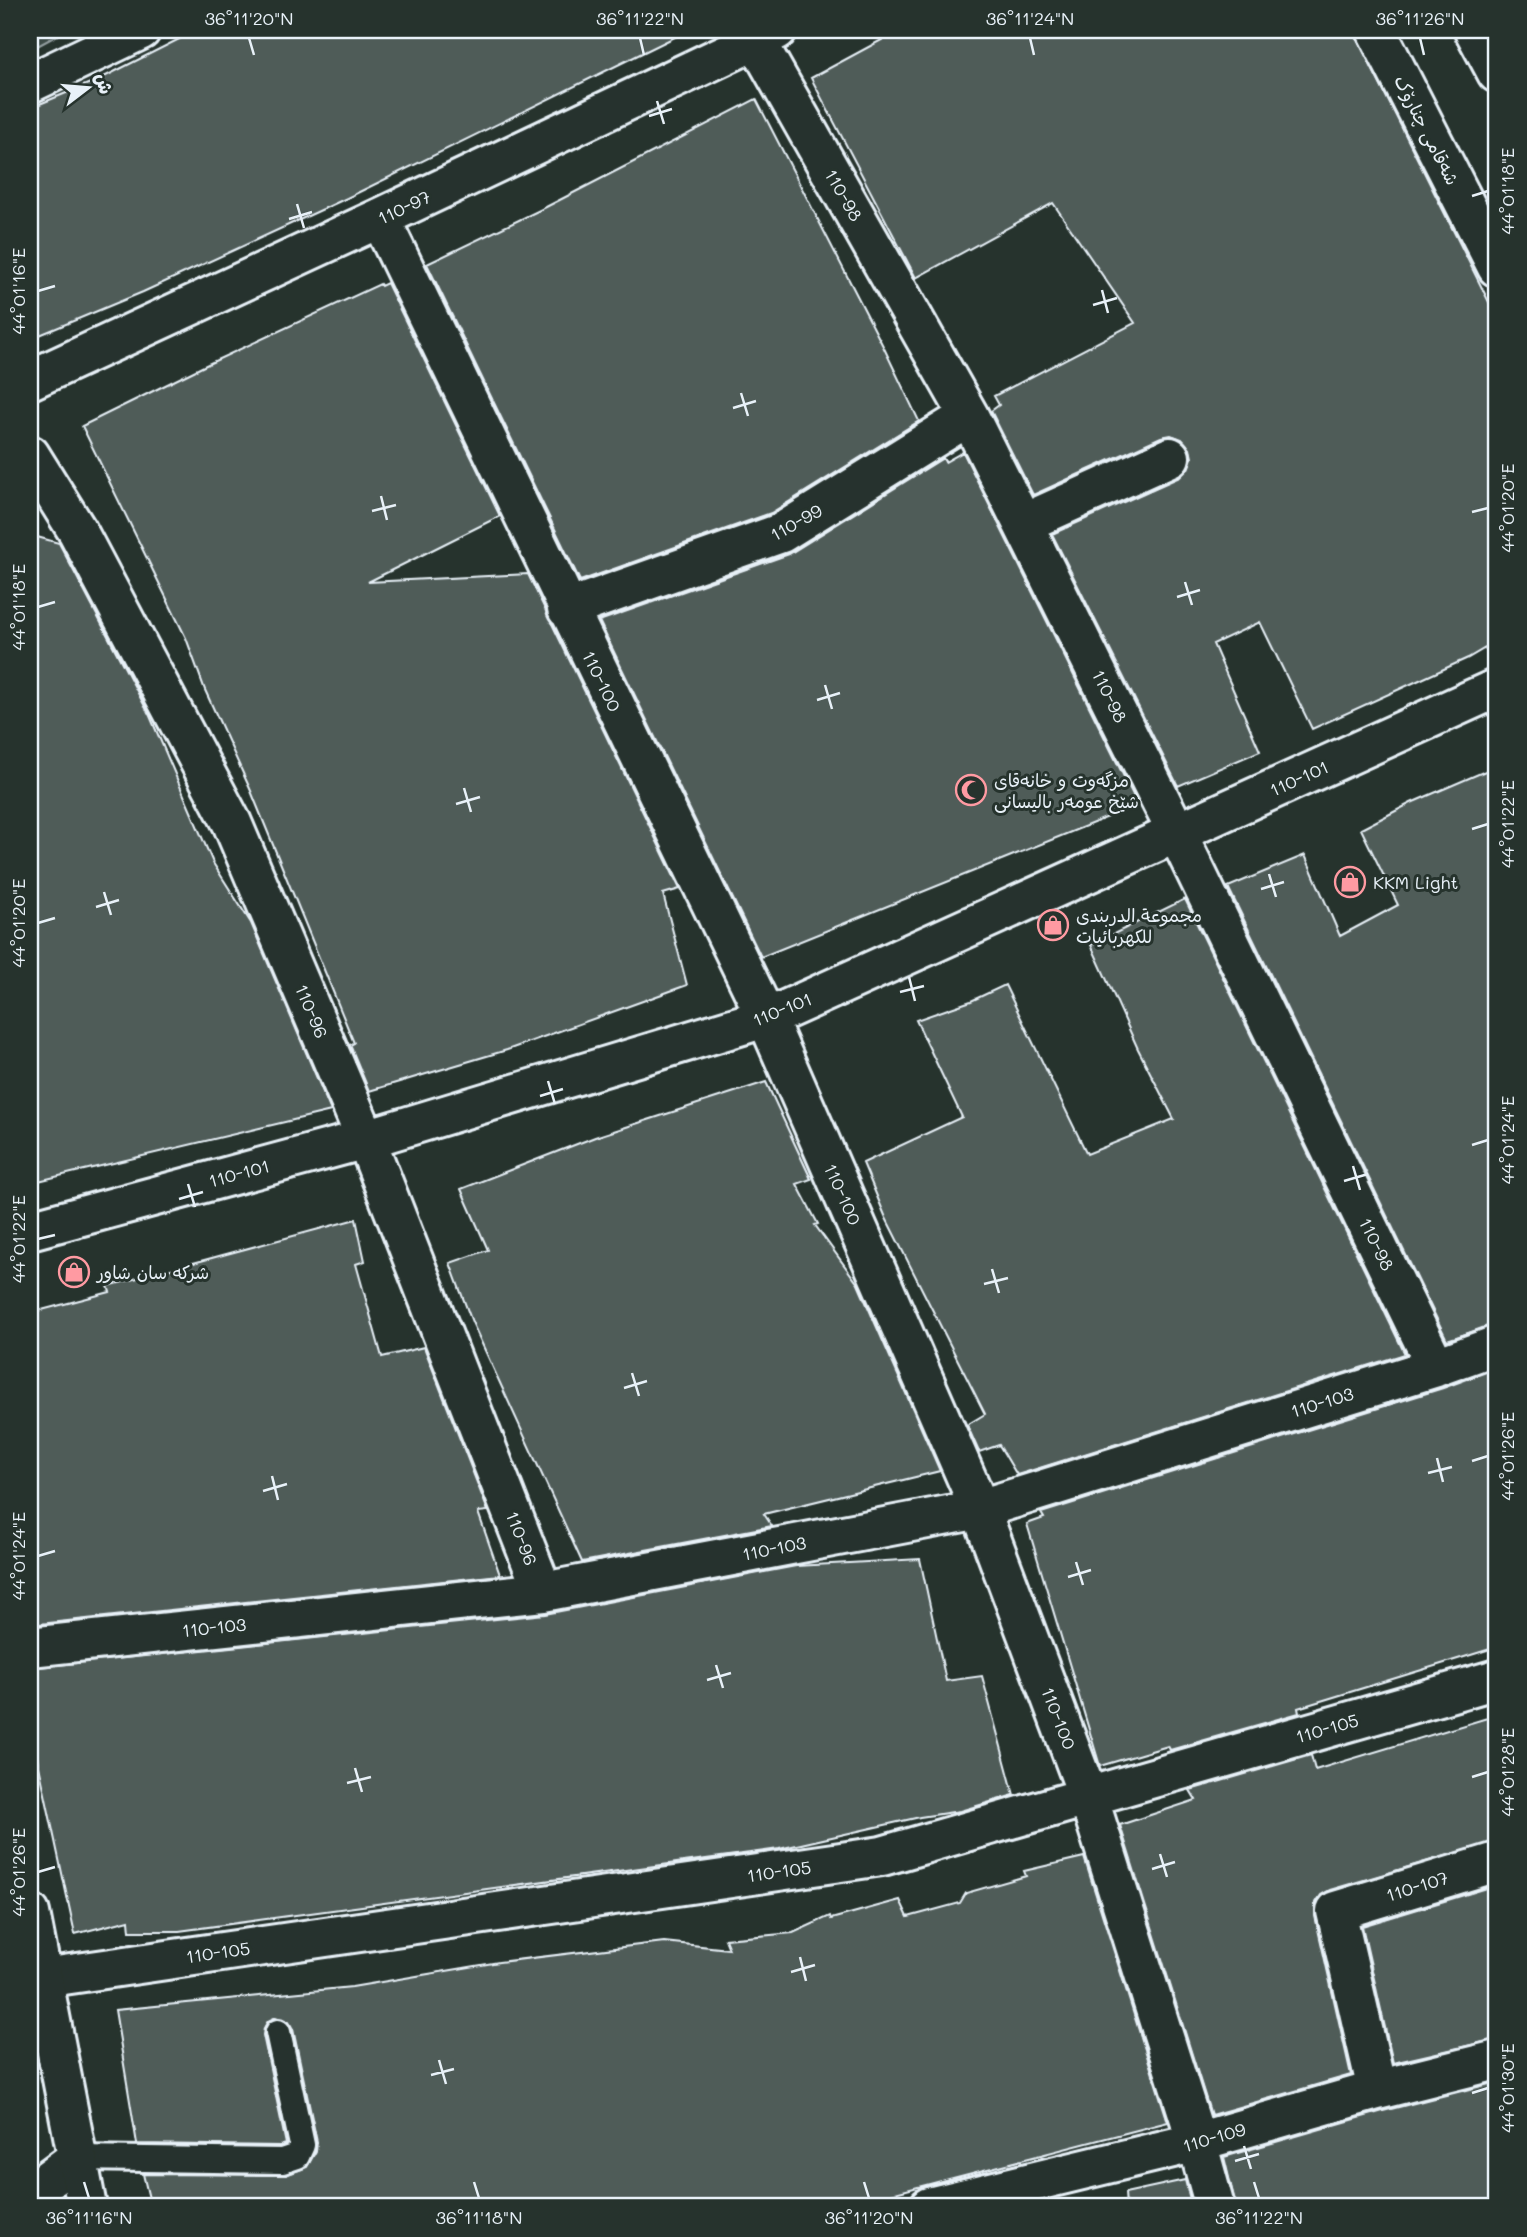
<svg xmlns="http://www.w3.org/2000/svg" width="1527" height="2237" viewBox="0 0 1527 2237" font-family="Mali,'Playpen Sans Arabic',sans-serif">
	<style>
		.green { fill: #3e4b47; stroke: #939ea0; stroke-width: 2 }
		.building { fill: #505c59; stroke: #e8f1f8; stroke-width: 2 }
		.lines { fill: none; stroke-linecap: round; stroke-linejoin: round }
		.service-casing { stroke: #e8f1f8; stroke-width: 30 }
		.minor-casing { stroke: #e8f1f8; stroke-width: 44 }
		.secondary-casing { stroke: #e8f1f8; stroke-width: 44 }
		.primary-casing { stroke: #e8f1f8; stroke-width: 44 }
		.service { stroke: #26332d; stroke-width: 24 }
		.minor { stroke: #26332d; stroke-width: 38 }
		.secondary { stroke: #26332d; stroke-width: 38 }
		.primary { stroke: #26332d; stroke-width: 38 }
		.ticks { fill: none; stroke: #e8f1f8; stroke-width: 2.5 }
		.labels { text-anchor: middle; dominant-baseline: central; stroke-width: 6; stroke-linejoin: round; paint-order: stroke }
		.street-label { font-size: 18px; fill: #e8f1f8; stroke: #26332d }
		.poi-label { font-size: 18px; fill: #e8f1f8; stroke: #26332d; text-anchor: start }
		.neatline { fill: none; stroke: #e8f1f8; stroke-width: 2.5 }
		.ticks-label { font-size: 18px; text-anchor: middle; fill: #e8f1f8 }
	</style>
	<rect width="100%" height="100%" fill="#26332d"/>
	<filter id="ink" filterUnits="userSpaceOnUse"><feTurbulence type="fractalNoise" baseFrequency=".0143" numOctaves="2"/><feDisplacementMap in="SourceGraphic" scale="14" xChannelSelector="R" yChannelSelector="G"/><feConvolveMatrix kernelMatrix="1 2 1 2 8 2 1 2 1" color-interpolation-filters="sRGB"/></filter>
	<g filter="url(#ink)">
		<!-- green -->
		<path class="green" d="M30 30H67L30 50Z"/>
		<!-- building -->
		<path class="building" d="M197 30H689L347 198 143 292 30 339V108L100 79Z
			M900 30H1353L1497 318V641L1468 658 1312 729 1260 622 1213 644 1260 751 1178 786 1052 534 1180 477 1188 469 1192 458 1190 449 1182 439 1171 435 1161 437 1033 495 991 411 999 405 994 396 1135 323 1053 203 916 278 811 78Z
			M756 99 883 346 919 421 771 513 580 581 427 264 546 207Z
			M387 283 500 516 368 582 528 574 680 889 663 894 687 985 507 1050 369 1091 350 1045 354 1043 251 791 205 690 186 638 82 426 206 365 380 284 381 286Z
			M963 452 1138 805 761 957 599 621 789 554 943 458 945 462Z
			M30 535 59 543 150 716 213 863 251 923 331 1111 30 1183Z
			M1497 766V1324L1447 1340 1228 887 1305 855 1340 936 1398 905 1361 829 1411 803Z
			M1185 899 1405 1354 1017 1475 999 1445 979 1452 967 1425 985 1414 886 1218 863 1163 962 1117 916 1020 971 1001 1005 985 1087 1154 1174 1119 1138 1049 1091 945Z
			M766 1082 811 1179 797 1184 818 1224 815 1225 858 1284 940 1471 764 1514 772 1526 582 1562 472 1322 450 1263 488 1250 461 1189 595 1137Z
			M356 1219 365 1261 356 1264 382 1357 424 1347 488 1511 478 1512 500 1575 30 1625V1313L110 1292 108 1286Z
			M1497 1368V1647L1298 1708 1299 1713 1170 1750 1168 1746 1100 1766 1027 1524 1044 1518 1041 1513 1443 1388Z
			M920 1559 946 1681 982 1676 1014 1795 960 1811 920 1817 779 1849 179 1931H130L129 1920 75 1934 30 1724V1668L545 1614 796 1566Z
			M1497 1715V1841L1330 1890 1321 1895 1315 1904V1916L1351 2075 1211 2115 1120 1825 1196 1800 1190 1790 1311 1755 1315 1770Z
			M1084 1857 1168 2122 841 2207H151L143 2174 286 2175 307 2167 316 2151 317 2142 293 2029 289 2022 276 2017 268 2021 264 2028 263 2035 286 2144 280 2146 137 2144 115 2010 352 1987 499 1962 664 1942 729 1949 725 1939 793 1933 830 1916 831 1919 900 1900 908 1917 960 1903 966 1893 1026 1876 1024 1871Z
			M1497 1885V2039L1393 2063 1362 1926Z
			M1497 2082V2207H1236L1224 2157 1383 2111Z
			M1185 2180 1192 2207H1126L1125 2193Z"/>
		<g class="lines">
			<!-- service casing -->
			<g class="service-casing">
				<path id="service" d="M77 2158 282 2161 297 2156 302 2145 278 2032"/>
			</g>
			<!-- minor casing -->
			<g class="minor-casing">
				<path id="minor" d="M756 40 969 416 1177 833 1436 1367
					M30 83 141 30
					M380 218 766 1017 980 1509 1088 1796 1197 2142 1215 2207
					M30 380 380 218 777 30
					M30 455 78 532 232 823 366 1139 543 1592
					M1024 523 1170 457
					M567 609 781 533 969 416
					M30 1230 366 1139 772 1016 1497 688
					M30 1647 543 1592 980 1509 1436 1367 1497 1345
					M43 1978 882 1856 1497 1679
					M1377 2090 1336 1911 1497 1862
					M30 2193 77 2158
					M929 2207 1197 2142 1377 2090 1497 2060"/>
			</g>
			<!-- secondary casing -->
			<g class="secondary-casing">
				<path id="secondary" d="M30 1913 87 2207"/>
			</g>
			<!-- primary casing -->
			<g class="primary-casing">
				<path id="primary" d="M1376 30 1497 267
					M1474 30 1497 73"/>
			</g>
			<!-- service -->
			<use href="#service" class="service"/>
			<!-- minor -->
			<use href="#minor" class="minor"/>
			<!-- secondary -->
			<use href="#secondary" class="secondary"/>
			<!-- primary -->
			<use href="#primary" class="primary"/>
		</g>
	</g>
	<!-- ticks -->
	<path class="ticks" d="M249 38 254 55M640 38 644 55M1030 38 1034 55M1420 38 1424 55M657 101 664 124M649 116 672 109M1472 196 1488 191M297 204 304 228M289 219 312 212M1102 290 1108 313M38 291 55 286M1093 305 1117 298M741 393 748 416M733 408 756 401M381 496 387 520M372 511 396 505M1472 512 1488 508M1185 582 1192 605M1177 597 1200 590M38 607 55 602M825 685 832 709M817 700 840 693M464 788 471 812M456 804 480 797M1472 829 1488 824M1269 874 1276 897M1261 889 1284 882M104 892 111 915M96 907 119 900M38 923 55 918M909 977 915 1001M900 992 924 986M548 1081 555 1104M540 1096 563 1089M1472 1145 1488 1140M1353 1166 1360 1190M1344 1181 1368 1174M188 1184 195 1207M179 1199 203 1192M38 1239 55 1235M992 1269 999 1293M984 1284 1008 1278M632 1373 639 1396M624 1388 647 1381M1437 1458 1443 1482M1472 1461 1488 1456M1428 1473 1452 1467M272 1476 278 1500M263 1491 287 1484M38 1556 55 1551M1076 1562 1083 1585M1068 1577 1091 1570M716 1665 723 1688M707 1680 731 1673M355 1768 362 1792M1472 1777 1488 1772M347 1783 371 1777M1160 1854 1167 1877M1152 1869 1175 1862M38 1872 55 1867M800 1957 806 1981M791 1972 815 1965M439 2060 446 2084M431 2075 454 2069M1472 2093 1488 2088M1244 2146 1251 2169M1235 2161 1259 2154M84 2182 89 2198M474 2182 479 2198M864 2182 869 2198M1254 2182 1259 2198"/>
	<!-- icons -->
	<defs>
		<g id="mosque-ring" transform="scale(1.575)"><circle r="9.5" fill="#26332d" stroke="#ff9aa2" stroke-width="1.5"/><path d="M3.5-4.9A6 6 0 1 0 3.5 4.9A5 5 0 1 1 3.5-4.9Z" fill="#ff9aa2"/></g>
		<g id="shop-ring" transform="scale(1.575)"><circle r="9.5" fill="#26332d" stroke="#ff9aa2" stroke-width="1.5"/><path d="M-5-2.5h2.3a2.7 3.5 0 0 1 5.4 0H5L5.5 6h-11ZM-1.5-2.5h3a1.5 2.3 0 0 0-3 0Z" fill="#ff9aa2"/></g>
	</defs>
	<g fill-rule="evenodd">
		<use href="#mosque-ring" x="971" y="790"/>
		<use href="#shop-ring" x="1350" y="882"/>
		<use href="#shop-ring" x="1053" y="925"/>
		<use href="#shop-ring" x="74" y="1272"/>
	</g>
	<g class="labels">
		<!-- street labels -->
		<g class="street-label">
			<text transform="translate(1427 130) rotate(63)">شەقامی چنارۆک</text>
			<text transform="translate(844 195) rotate(60)">110-98</text>
			<text transform="translate(404 207) rotate(-25)">110-97</text>
			<text transform="translate(796 522) rotate(-29)">110-99</text>
			<text transform="translate(602 681) rotate(64)">110-100</text>
			<text transform="translate(1110 696) rotate(64)">110-98</text>
			<text transform="translate(1299 778) rotate(-24)">110-101</text>
			<text transform="translate(782 1009) rotate(-22)">110-101</text>
			<text transform="translate(312 1011) rotate(67)">110-96</text>
			<text transform="translate(239 1173) rotate(-15)">110-101</text>
			<text transform="translate(843 1194) rotate(66)">110-100</text>
			<text transform="translate(1377 1244) rotate(64)">110-98</text>
			<text transform="translate(1322 1402) rotate(-17)">110-103</text>
			<text transform="translate(522 1538) rotate(69)">110-96</text>
			<text transform="translate(774 1548) rotate(-11)">110-103</text>
			<text transform="translate(214 1627) rotate(-6)">110-103</text>
			<text transform="translate(1059 1718) rotate(69)">110-100</text>
			<text transform="translate(1327 1728) rotate(-16)">110-105</text>
			<text transform="translate(779 1871) rotate(-8)">110-105</text>
			<text transform="translate(1417 1886) rotate(-17)">110-107</text>
			<text transform="translate(218 1952) rotate(-8)">110-105</text>
			<text transform="translate(1214 2137) rotate(-16)">110-109</text>
		</g>
		<!-- poi labels -->
		<g class="poi-label">
			<text x="994" y="780">مزگەوت و خانەقای<tspan x="994" dy="21">شێخ عومەر بالیسانی</tspan></text>
			<text x="1373" y="882">KKM Light</text>
			<text x="1076" y="915">مجموعة الدربندی<tspan x="1076" dy="21">للكهربائیات</tspan></text>
			<text x="97" y="1272">شرکە سان شاور</text>
		</g>
	</g>
	<!-- margin -->
	<rect width="1527" height="2237" fill="none" stroke="#26332d" stroke-width="77"/>
	<!-- north arrow -->
	<g transform="translate(88 88) rotate(74)" stroke="#26332d" stroke-width="5" paint-order="stroke">
	<path d="M0-5L12 26L0 18L-12 26Z" fill="#e8f1f8"/>
	<text y="-10" font-size="19" font-weight="bold" text-anchor="middle" fill="#e8f1f8">ش</text>
	</g>
	<rect x="38" y="38" width="1450" height="2160" class="neatline"/>
	<g class="ticks-label">
		<text x="249" y="25">36°11'20"N</text>
		<text x="640" y="25">36°11'22"N</text>
		<text x="1030" y="25">36°11'24"N</text>
		<text x="1420" y="25">36°11'26"N</text>
		<text transform="translate(1508 191) rotate(-90)" y="6">44°01'18"E</text>
		<text transform="translate(19 291) rotate(-90)" y="6">44°01'16"E</text>
		<text transform="translate(1508 508) rotate(-90)" y="6">44°01'20"E</text>
		<text transform="translate(19 607) rotate(-90)" y="6">44°01'18"E</text>
		<text transform="translate(1508 824) rotate(-90)" y="6">44°01'22"E</text>
		<text transform="translate(19 923) rotate(-90)" y="6">44°01'20"E</text>
		<text transform="translate(1508 1140) rotate(-90)" y="6">44°01'24"E</text>
		<text transform="translate(19 1239) rotate(-90)" y="6">44°01'22"E</text>
		<text transform="translate(1508 1456) rotate(-90)" y="6">44°01'26"E</text>
		<text transform="translate(19 1556) rotate(-90)" y="6">44°01'24"E</text>
		<text transform="translate(1508 1772) rotate(-90)" y="6">44°01'28"E</text>
		<text transform="translate(19 1872) rotate(-90)" y="6">44°01'26"E</text>
		<text transform="translate(1508 2088) rotate(-90)" y="6">44°01'30"E</text>
		<text x="89" y="2224">36°11'16"N</text>
		<text x="479" y="2224">36°11'18"N</text>
		<text x="869" y="2224">36°11'20"N</text>
		<text x="1259" y="2224">36°11'22"N</text>
	</g>
</svg>
